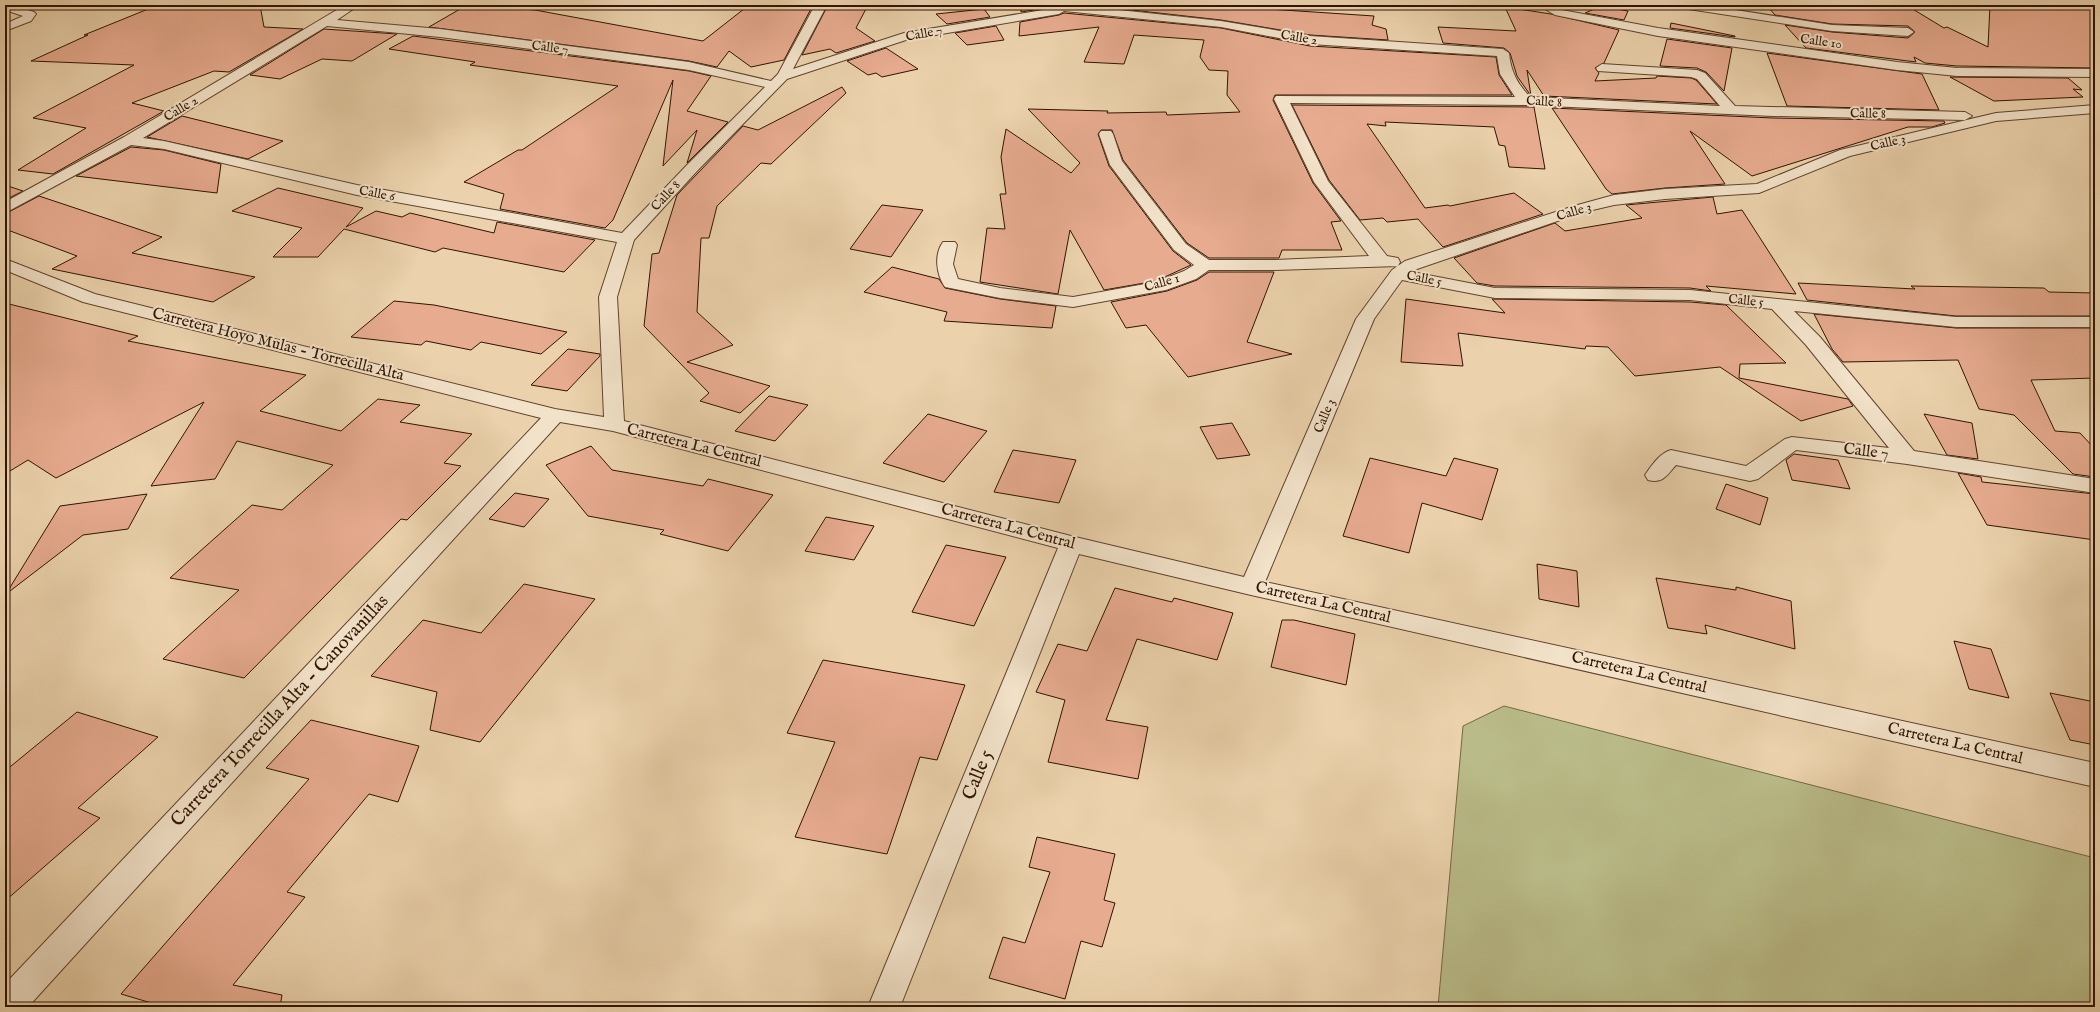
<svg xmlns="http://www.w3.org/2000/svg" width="2100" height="1012" viewBox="0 0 2100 1012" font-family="'IM FELL English',serif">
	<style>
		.green { fill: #b9bb88; stroke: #746844 }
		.building { fill: #e7ab8f; stroke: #301400 }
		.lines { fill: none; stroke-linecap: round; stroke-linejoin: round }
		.minor-casing { stroke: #5f442b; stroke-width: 2 }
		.minor { fill: #f2e2c9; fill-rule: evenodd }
		.labels { text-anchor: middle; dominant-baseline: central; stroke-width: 4; stroke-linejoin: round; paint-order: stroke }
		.far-street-label { font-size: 13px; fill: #301400; stroke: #f2e2c9 }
		.street-label { font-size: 16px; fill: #301400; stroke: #f2e2c9 }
		.near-street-label { font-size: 19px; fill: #301400; stroke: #f2e2c9 }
	</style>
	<rect width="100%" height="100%" fill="#ebd2ac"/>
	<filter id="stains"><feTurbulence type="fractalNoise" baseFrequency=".005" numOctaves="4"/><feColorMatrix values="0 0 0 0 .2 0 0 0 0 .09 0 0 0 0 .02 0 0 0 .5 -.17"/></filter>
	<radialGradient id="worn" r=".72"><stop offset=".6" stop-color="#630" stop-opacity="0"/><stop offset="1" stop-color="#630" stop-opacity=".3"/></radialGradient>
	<!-- green -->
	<path class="green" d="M1504 706 2095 858V1007H1438L1463 726Z"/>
	<!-- building -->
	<path class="building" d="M158 5H260L264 27 303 29 229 72 214 71 132 103 164 111 53 174 18 170 86 128 33 118 134 65 31 61 88 35H84Z
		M467 5 535 10 703 41 749 5H813L784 60 751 67 729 51 717 67 689 61 429 27Z
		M828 5H868L856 28 875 41 836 53 830 49 802 55Z
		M1021 5H1034L1040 9 1021 12Z
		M1087 5H1208L1374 16 1372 25 1386 29 1388 40 1310 35 1221 20Z
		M1860 5 1864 7 1911 8 1944 28 1947 27 1988 47 1990 5H2095V68L1957 66 1925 63 1914 57 1916 62 1806 48 1785 25 1832 32 1908 38 1915 32 1908 26 1832 24 1775 15 1768 7Z
		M1601 6 1628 11 1624 20 1585 13Z
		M1505 7 1551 14 1619 30 1604 63 1595 68 1599 73 1595 81 1656 78 1657 76 1691 78 1696 80 1717 104 1544 96 1527 70 1531 96 1517 76 1510 53 1504 48 1443 43 1438 27 1516 31Z
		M984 9 990 17 947 24 936 14Z
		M1064 13 1221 28 1310 46 1496 57 1499 75 1512 95H1275L1273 100 1313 183 1341 221 1331 222 1342 250H1282L1279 258H1209L1187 243 1123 160 1112 130H1101L1098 134 1109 166 1173 251 1191 265 1156 281 1104 290 1070 230 1058 294 980 282 987 228 1005 229 1000 194H1006L1001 157 1006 129 1071 173 1080 163 1028 109 1108 111 1107 113 1166 112 1167 115 1240 112 1227 95 1228 71 1209 70 1200 57 1204 40 1134 35 1124 64 1084 62 1099 27 1019 36 1020 22 1059 15Z
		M1671 23 1735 36V37L1670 28Z
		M996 26 1004 40 967 45 955 33Z
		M324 29 397 34 352 61 322 59 280 79 250 75Z
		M413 36 689 71 711 76 687 111 728 122 687 163 697 130 663 166 673 80 613 220 605 228 500 209 504 194 464 182 518 150H522L618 86 470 65 475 62 389 49Z
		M1667 39 1732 48 1724 91 1706 72 1697 68 1660 66Z
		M886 48 918 69 882 77 876 73 868 75 847 61Z
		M1767 53 1922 74 1939 110 1787 106Z
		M1950 77 2068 78 2082 90 2073 89 2083 97 1994 101Z
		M842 87 846 93 771 164 761 163 717 206 709 238H701L697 312 733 345 687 362 770 386 740 413 700 401 709 393 644 326 652 254 659 253 677 195 743 126 758 130Z
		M1292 105 1534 107 1545 169 1509 167 1505 146 1499 145 1494 127 1385 122 1386 126 1367 124 1425 208 1448 205 1450 206 1514 193 1543 214 1443 247 1418 219 1387 222 1383 218 1360 220 1329 180Z
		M1552 108 1773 118 1944 121 1945 123 1932 127H1908L1752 176 1690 131 1725 184 1665 188 1612 194 1606 189Z
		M182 116 283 141 248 159 147 137Z
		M131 147 164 150 221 164 217 193 76 176Z
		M5 185 23 191 5 200Z
		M278 188 363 208 346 227 376 211 402 217 410 213 494 233 497 222 595 240 564 272 443 248 435 252 344 229 318 257H273L302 228 232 211Z
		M39 196 162 237 132 253 255 277 213 302 52 269 77 256 5 229V214Z
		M1713 197 1717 214 1742 210 1796 294 1706 286 1711 291 1690 288 1495 286 1477 283 1454 258 1555 223 1565 231 1642 218 1626 205Z
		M882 205 923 210 891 257 850 249Z
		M892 267 939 279 945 288 1000 299 1056 306 1052 328 944 321 947 312 864 292Z
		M1209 272H1274L1247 342 1292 354 1188 377 1146 325 1126 328 1111 302 1167 291 1197 280Z
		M1798 283 1915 289 1911 286 2044 288 2049 292 2095 293V316H1956L1807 300Z
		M1406 299 1505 313 1492 299 1690 302 1726 305 1786 363 1740 364 1739 378 1848 399 1853 406 1801 421 1720 367 1635 376 1608 347 1586 346 1585 349 1458 333 1463 366 1401 362Z
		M394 301 434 305 567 332 541 354 481 342 471 350 426 341 421 345 351 337Z
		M5 303 138 336 128 341 306 375 260 411 341 431 378 399 420 405 400 422 472 434 444 463 461 466 407 520 401 519 244 678 163 659 239 590 170 578 252 505 282 510 333 465 237 441 215 479 151 486 204 402 56 478 28 460 5 474Z
		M1814 314 1956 328H2095V378L2031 380 2055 431 2080 433 2095 449V477L2073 474 2014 415 1979 409 1958 360 1843 362 1832 349Z
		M568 349 600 354V356L567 391 531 385Z
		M769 396 808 405 775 441 735 431Z
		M928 414 987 431 944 482 883 463Z
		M1924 414 1972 423 1978 459 1947 455Z
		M1232 423 1250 455 1217 459 1200 427Z
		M591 446 612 470 703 486 708 479 773 495 728 551 660 534 664 530 588 516 546 465Z
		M1013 450 1076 460 1059 503 994 492Z
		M1794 454 1838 460 1850 489 1792 480 1786 460Z
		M1370 458 1446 476 1454 458 1498 469 1482 520 1422 503 1409 553 1343 536Z
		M1958 473 1981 477 1982 482 2095 494V540L1987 525Z
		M1726 484 1768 498 1760 525 1716 509Z
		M515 493 549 499 524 527 489 519Z
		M147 494 128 529 83 535 10 591 9 589 60 506Z
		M826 517 874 526 854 560 805 551Z
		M946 545 1006 557 974 626 912 612Z
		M1537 564 1577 571 1579 607 1539 599Z
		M1656 578 1736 590V587L1791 601 1795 649 1705 625 1707 634 1668 628Z
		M524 584 595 599 480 742 430 730 437 692 371 676 423 620 481 633Z
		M1115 588 1172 602 1174 598 1233 613 1217 660 1137 639 1106 720 1148 727 1138 779 1048 762 1065 700 1036 692 1058 644 1087 651Z
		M1282 620H1294L1355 634 1346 685 1271 667Z
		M1954 641 1991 649 2009 698 1969 689Z
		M823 660 965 685 937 760 920 757 887 854 795 837 835 742 787 733Z
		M2050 693 2095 702V745L2070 740Z
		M77 712 158 737 78 808 100 818 5 901V771Z
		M311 720 419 746 398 802 369 794 287 892 305 897 233 985 282 995 280 1007H165L121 994 309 779 266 768Z
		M1037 837 1115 854 1104 900 1115 903 1102 947 1081 941 1065 999 989 978 1003 937 1025 943 1050 872 1029 867Z"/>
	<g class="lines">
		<!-- minor casing -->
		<g class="minor-casing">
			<path id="minor" d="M5 5H13L34 12 36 14 31 21 5 31V24L23 16 5 10Z
				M345 5H359L337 20 440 29 689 62 771 81 778 74 815 5H827L793 69 904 33 1049 9 1037 7 1035 5H1073L1221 21 1310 36 1503 49 1509 53C1511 72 1517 83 1530 97L1720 106 1697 79 1691 77 1598 71 1596 68 1602 64 1697 70 1705 73 1735 106 1965 112 1972 116 1965 120 1773 116 1526 105 1290 103 1328 181 1387 256 1398 258 1400 262 1398 266 1275 270H1209L1196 279 1166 290 1073 307 1000 298 945 287C936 274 934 254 943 242H955L957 245 953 264 958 279 1000 288 1073 297 1156 282 1184 271 1194 265 1174 250 1110 165 1099 134 1101 131H1111L1113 134 1122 161 1186 244 1209 260H1275L1369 256 1314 182 1274 99 1276 96 1515 97 1500 74 1497 56 1310 44 1221 27 1064 11 1059 14 906 40 787 79 697 171 634 240 617 297 624 421 1071 536 1244 577 1356 319 1392 270 1405 261 1574 206 1614 195 1665 189 1757 184 1840 150 1996 113 2095 105V113L1996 121 1850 156 1759 193 1665 199 1614 205 1584 212 1417 269 1412 272 1495 288 1690 290 1956 317H2095V327H1956L1794 311 1820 337 1914 451 2095 479V493L1907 464 1796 450 1758 479 1750 481 1676 465C1667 475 1663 484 1648 480L1645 475C1652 465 1660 453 1671 450L1746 466 1785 439 1792 437 1889 448 1806 345 1772 309 1690 300 1495 298 1402 280 1374 319 1265 582 2095 763V787L1251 595 1079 554 900 1007H868L1058 548 613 431 560 422 28 1007H5V984L541 418 83 302 5 270V259L95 294 555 409 604 417 599 297 617 242 357 195 164 149 131 145 5 213V202L124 137ZM327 26 440 37 689 70 765 87 687 165 622 233 357 185 164 141 143 138Z
				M1544 5H1556L1562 10 1658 28 1897 62 1957 68 2095 69V77L1957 76 1897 70 1658 36 1555 15 1545 9Z
				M1676 5H1704L1832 25 1908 28 1914 32 1908 36 1832 31 1682 8Z"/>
		</g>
		<!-- minor -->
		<use href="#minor" class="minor"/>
	</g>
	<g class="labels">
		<!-- far-street labels -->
		<g class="far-street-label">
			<text transform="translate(924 34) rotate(-10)">Calle 7</text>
			<text transform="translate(1299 38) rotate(9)">Calle 2</text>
			<text transform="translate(1821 42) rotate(8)">Calle 10</text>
			<text transform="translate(550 48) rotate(7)">Calle 7</text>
			<text transform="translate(1544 102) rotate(3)">Calle 8</text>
			<text transform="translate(181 109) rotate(-31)">Calle 2</text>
			<text transform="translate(1868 114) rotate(1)">Calle 8</text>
			<text transform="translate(1888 143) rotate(-13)">Calle 3</text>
			<text transform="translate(377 194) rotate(11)">Calle 6</text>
			<text transform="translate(666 196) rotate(-47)">Calle 8</text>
			<text transform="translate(1574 212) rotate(-17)">Calle 3</text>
			<text transform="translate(1424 279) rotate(11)">Calle 5</text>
			<text transform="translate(1162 283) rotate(-16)">Calle 1</text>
			<text transform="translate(1746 301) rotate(6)">Calle 5</text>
			<text transform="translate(1325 416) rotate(-67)">Calle 3</text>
		</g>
		<!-- street labels -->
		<g class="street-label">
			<text transform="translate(278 345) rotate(14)">Carretera Hoyo Mulas - Torrecilla Alta</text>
			<text transform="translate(694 446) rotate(14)">Carretera La Central</text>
			<text transform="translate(1866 452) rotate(7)">Calle 7</text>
			<text transform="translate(1008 527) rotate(15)">Carretera La Central</text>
			<text transform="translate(1323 603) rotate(13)">Carretera La Central</text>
			<text transform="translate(1639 673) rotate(13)">Carretera La Central</text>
			<text transform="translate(1955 744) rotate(13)">Carretera La Central</text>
		</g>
		<!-- near-street labels -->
		<g class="near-street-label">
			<text transform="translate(280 711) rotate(-47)">Carretera Torrecilla Alta - Canovanillas</text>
			<text transform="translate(978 775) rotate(-68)">Calle 5</text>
		</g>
	</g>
	<!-- margin -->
	<rect width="2100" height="1012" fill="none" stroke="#ebd2ac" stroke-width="20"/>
	<rect x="6" y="6" width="2088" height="1000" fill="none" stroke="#301400" stroke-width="2"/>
	<rect x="10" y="10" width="2080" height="992" fill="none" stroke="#301400"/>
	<rect width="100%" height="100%" filter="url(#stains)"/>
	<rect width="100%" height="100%" fill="url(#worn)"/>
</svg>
